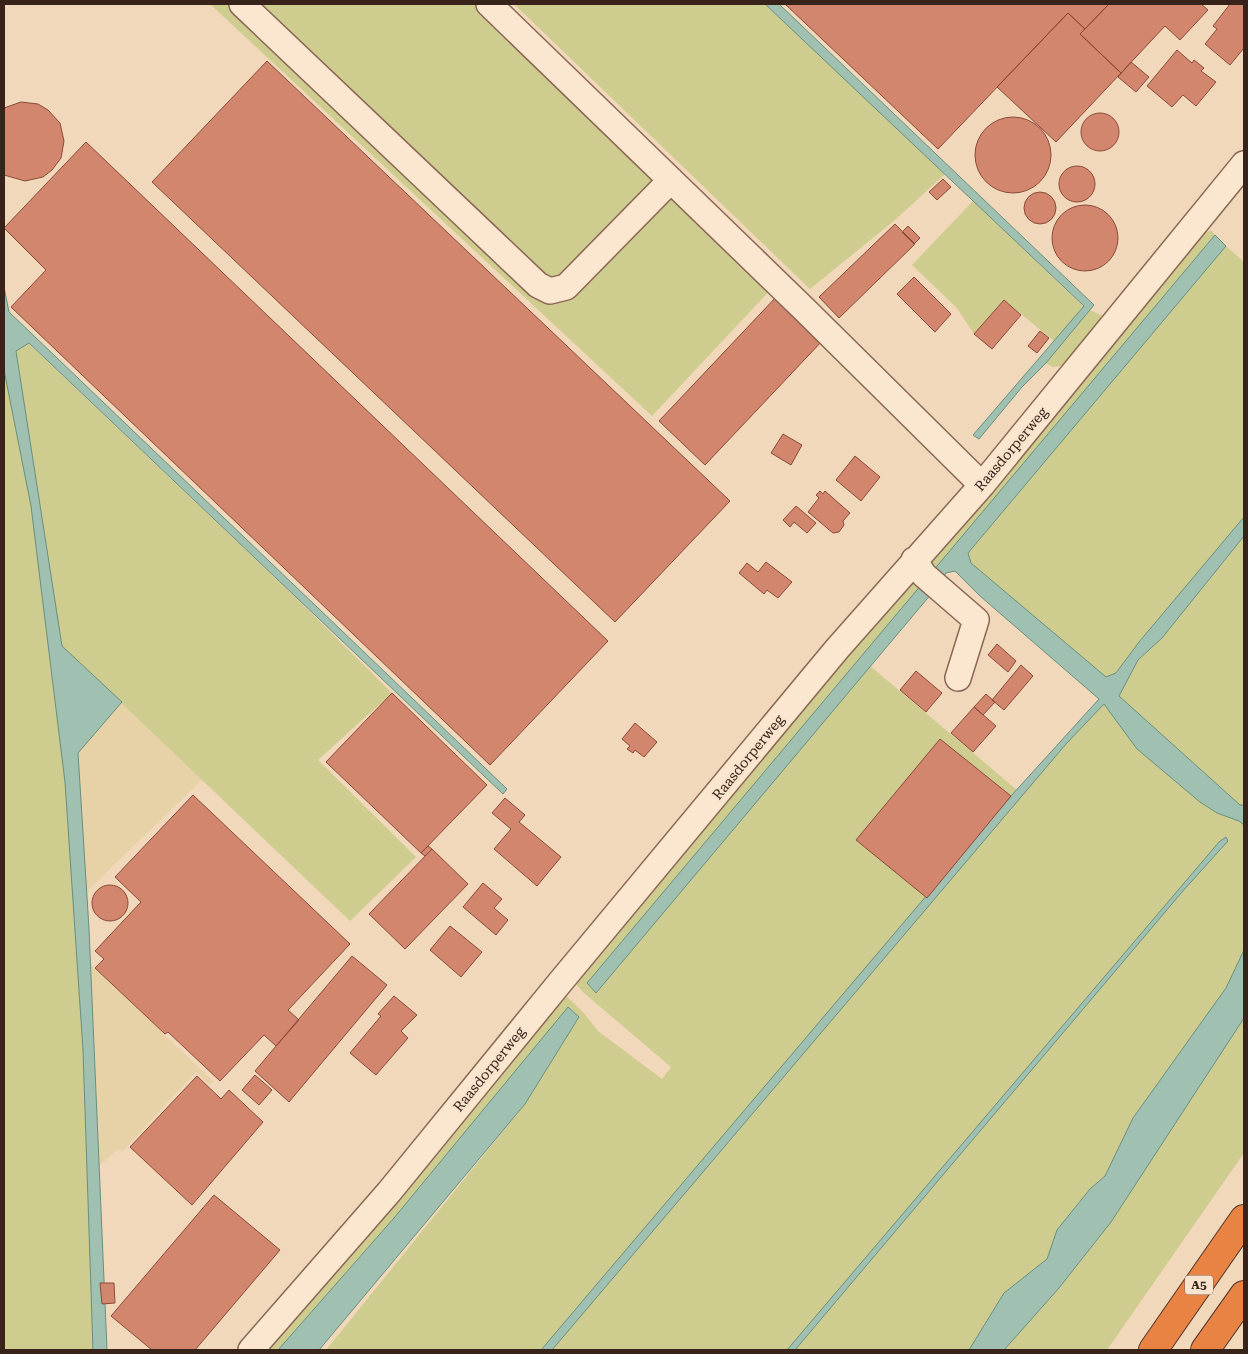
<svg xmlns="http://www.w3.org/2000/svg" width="1248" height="1354" viewBox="0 0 1248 1354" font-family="'Roboto Serif',serif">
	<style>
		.farmland { fill: #e7d2a8 }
		.green { fill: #cfcc8f }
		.water { fill: #a0c1b2; stroke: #678f7e }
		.building { fill: #d2866e; stroke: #8a4a38 }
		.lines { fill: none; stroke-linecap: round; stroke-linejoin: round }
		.minor-casing { stroke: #896754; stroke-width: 28 }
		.highway-casing { stroke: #563629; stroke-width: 30 }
		.minor { stroke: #fbe6cf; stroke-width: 25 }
		.highway { stroke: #e98344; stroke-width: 28 }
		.labels { text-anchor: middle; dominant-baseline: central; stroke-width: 5; stroke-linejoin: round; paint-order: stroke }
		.shield { fill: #f8e3cc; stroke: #715d4f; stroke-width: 1 }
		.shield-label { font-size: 12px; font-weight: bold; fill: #37231a }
		.street-label { font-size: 14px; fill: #37231a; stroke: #f8e3cc }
	</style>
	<rect width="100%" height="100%" fill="#f1d8bb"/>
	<!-- farmland -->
	<path class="farmland" d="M51 636 202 780 87 891 76 828Z
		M90 964 213 1081 210 1085 196 1072 123 1151 117 1150 99 1166Z"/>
	<!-- green -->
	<path class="green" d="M210 4H481L774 286 652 416Z
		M514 4H765L945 174 895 220 810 289Z
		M973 201 1084 307 1054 341 1004 300 974 334 957 308 912 265Z
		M1211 230 1215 235 932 573 927 560 1189 243Z
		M1226 246 1244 262V517L1139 642 1116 673 1106 678 971 563 968 553Z
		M1090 310 1105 317 1063 366 1052 367 1046 363Z
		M28 343 294 596 392 693 318 760 416 857 350 921 52 637 76 828 95 1350H4V354L16 351Z
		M1244 536V805H1240L1119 696 1138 660 1162 638Z
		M908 581 923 583 587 983 596 993 869 665 1017 790 541 1350H326L525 1104 579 1017 568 1008 394 1218 278 1350H258L562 992 583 1012 598 1031 662 1079 671 1067 584 993 574 982Z
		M1105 703 1137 749 1200 802 1217 813 1239 821 1244 825V950L1226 988 1133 1118 1105 1176 1090 1189 1057 1230 1047 1259 1004 1293 969 1350H795L1182 892 1228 841 1226 837 1219 842 787 1350H552L1066 744Z
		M1244 1018V1153L1107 1350H1004L1059 1288 1111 1222Z"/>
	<!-- water -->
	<path class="water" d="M765 4H779L1094 305 1046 363 1022 387 979 439 973 435 1084 306Z
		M1215 235 1226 246 968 553 971 563 1106 677 1116 673 1139 642 1244 517V536L1162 638 1138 660 1119 696 1240 805H1244V825L1239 821 1217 813 1200 802 1137 749 1104 704 1066 744 552 1350H541L1011 796 1099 699 980 596 955 571 946 573 932 593 596 993 587 983Z
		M4 287 9 312 507 789 503 794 29 343 16 351 62 646 122 702 78 753 89 929 107 1350H93L83 1050 65 782 31 506 4 370Z
		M1226 837 1228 841 1182 892 795 1350H787L1219 842Z
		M1244 950V1018L1111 1222 1059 1288 1004 1350H969L1004 1293 1047 1259 1057 1230 1090 1189 1105 1176 1133 1118 1226 988Z
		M568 1007 579 1017 525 1104 319 1350H278L394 1218Z"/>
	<!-- building -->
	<path class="building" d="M785 4H1109L1085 29 1068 13 938 149Z
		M1109 4H1201L1208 10 1180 40 1165 26 1121 73 1080 34Z
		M1230 4H1244V48L1230 65 1205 44 1217 29 1213 26Z
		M1068 13 1085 29 1080 34 1121 73 1056 142 997 87Z
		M1177 50 1192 63 1194 60 1204 68 1201 71 1216 82 1196 106 1183 95 1172 107 1147 86Z
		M267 61 730 501 615 622 152 182Z
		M1131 62 1149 77 1136 92 1118 77Z
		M21 102 38 104 48 110 60 123 64 141 61 158 52 170 43 177 25 181 4 175V108Z
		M1081 132a19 19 0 1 1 38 0a19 19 0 1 1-38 0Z
		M975 155a38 38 0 1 1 76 0a38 38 0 1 1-76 0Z
		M86 142 608 641 490 765 11 307 46 270 4 228Z
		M1059 184a18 18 0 1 1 36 0a18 18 0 1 1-36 0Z
		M943 179 951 187 937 200 929 192Z
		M1024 208a16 16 0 1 1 32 0a16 16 0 1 1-32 0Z
		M1052 238a33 33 0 1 1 66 0a33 33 0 1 1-66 0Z
		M895 224 915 244 839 318 819 297Z
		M908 226 920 238 914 244 902 232Z
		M914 277 951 314 935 332 897 294Z
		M778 295 824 339 705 465 659 421Z
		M1004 300 1021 315 992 349 974 334Z
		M1040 331 1049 338 1037 353 1028 346Z
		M783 434 802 445 791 465 771 453Z
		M855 456 880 477 861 501 836 480Z
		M820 491 823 494 825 491 850 513 843 521 844 525 839 532 833 533 808 512 819 498 816 495Z
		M796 506 816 523 807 533 794 522 790 527 783 520Z
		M766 562 792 582 778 598 767 590 764 594 739 573 747 563 758 572Z
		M997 644 1016 661 1008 672 988 655Z
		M1021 665 1033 676 1004 710 992 700Z
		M916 671 942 693 926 712 900 690Z
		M392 693 487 785 421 853 326 762Z
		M986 694 995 702 983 715 974 707Z
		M974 707 996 726 973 752 951 733Z
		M635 723 657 742 644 757 635 750 633 753 627 749 630 746 622 739Z
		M940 739 1011 796 927 898 856 840Z
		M193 795 350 944 288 1010 299 1020 276 1046 264 1035 220 1081 168 1032 165 1034 95 968 104 959 95 951 141 902 115 877Z
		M505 798 525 815 519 822 561 857 537 886 494 849 511 829 492 813Z
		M428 846 432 849 425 856 421 853Z
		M432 849 468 884 405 949 369 914Z
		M483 883 502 899 494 908 508 920 496 935 463 907Z
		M92 903a18 18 0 1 1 36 0a18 18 0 1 1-36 0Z
		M450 926 482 952 461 977 430 950Z
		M352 956 387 985 289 1102 255 1071Z
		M394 996 417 1015 401 1031 408 1038 376 1075 350 1053 381 1016 378 1014Z
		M255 1075 272 1090 259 1105 242 1090Z
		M197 1076 221 1099 229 1090 263 1122 192 1205 130 1147Z
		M214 1195 280 1250 195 1350H152L111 1316Z
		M100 1283H114L115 1303 102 1304Z"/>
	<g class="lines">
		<!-- minor casing -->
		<g class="minor-casing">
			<path id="minor" d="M242 4 538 285 550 291 566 287 671 180
				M489 4 804 309 982 485
				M914 560 924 575 976 620 958 678
				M251 1350 389 1192 562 980 837 649 982 485 1244 164"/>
		</g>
		<!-- highway casing -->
		<g class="highway-casing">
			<path id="highway" d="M1153 1350 1244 1219
				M1205 1350 1244 1295"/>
		</g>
		<!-- minor -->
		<use href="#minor" class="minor"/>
		<!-- highway -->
		<use href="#highway" class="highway"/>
	</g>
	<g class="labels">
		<!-- shield labels -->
		<rect class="shield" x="1185" y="1275.5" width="28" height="19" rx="4"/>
		<g class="shield-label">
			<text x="1199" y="1285">A5</text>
		</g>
		<!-- street labels -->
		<g class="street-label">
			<text transform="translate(1011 449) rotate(-50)">Raasdorperweg</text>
			<text transform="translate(748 757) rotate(-51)">Raasdorperweg</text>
			<text transform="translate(489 1069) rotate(-51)">Raasdorperweg</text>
		</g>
	</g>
	<!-- border -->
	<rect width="1248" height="1354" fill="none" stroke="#37231a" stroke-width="10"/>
</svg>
